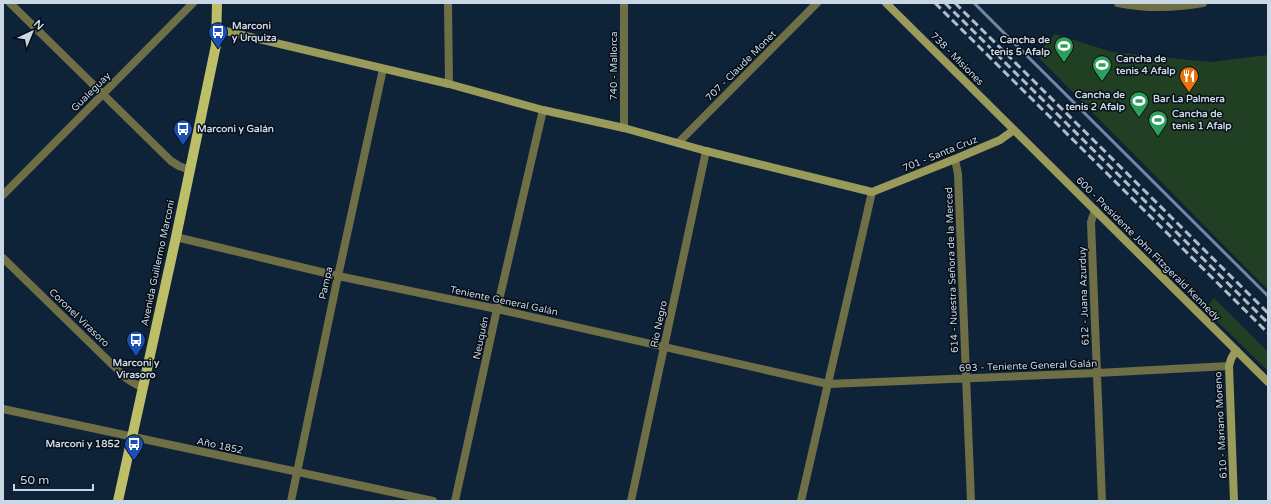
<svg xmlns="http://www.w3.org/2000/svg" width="1271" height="504" viewBox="0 0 1271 504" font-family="'Varela Round',sans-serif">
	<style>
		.green { fill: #213f23 }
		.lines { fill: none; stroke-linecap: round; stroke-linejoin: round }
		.stream { stroke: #7286a5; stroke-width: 3 }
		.street { stroke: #6e6f47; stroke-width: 8 }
		.secondary { stroke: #9a9b5a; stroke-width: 8 }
		.primary { stroke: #bdbe68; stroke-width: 10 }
		.rail { stroke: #aebccb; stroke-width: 3; stroke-dasharray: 8 4; stroke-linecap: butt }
		.labels { text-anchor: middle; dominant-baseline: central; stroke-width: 3; stroke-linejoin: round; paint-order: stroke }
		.poi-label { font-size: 10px; font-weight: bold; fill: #c9d6e4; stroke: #040c15; text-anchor: start }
		.street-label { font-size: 10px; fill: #c9d6e4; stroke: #040c15 }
	</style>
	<rect width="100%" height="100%" fill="#0e2338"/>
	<!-- green -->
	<path class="green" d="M1055 34 1112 52 1210 62 1268 55V290L1036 55Z
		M1214 298 1268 352V371L1205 309Z"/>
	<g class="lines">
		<!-- stream -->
		<path class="stream" d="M974 3 1268 296"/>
		<!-- street -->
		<path class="street" d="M10 3 171 161 179 166 190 170
			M448 3 449 84
			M1118 3C1147 9 1175 8 1203 3
			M624 128V3
			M678 143 817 3
			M955 159 958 174 971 501
			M3 195 193 3
			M1095 210 1091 222 1102 501
			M176 237 338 276 497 309 828 384 1097 373 1229 366
			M3 258 126 378 132 382 143 388
			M3 409 433 501
			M291 501 338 276 383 69
			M455 501 497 309 543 110
			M631 501 706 151
			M801 501 872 192"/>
		<!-- secondary -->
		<path class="secondary" d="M886 3 1268 382
			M217 29 449 84 543 110 624 128 706 151 872 192 955 159 1000 140 1014 130
			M1234 501 1229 366 1231 359 1236 350"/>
		<!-- primary -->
		<path class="primary" d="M118 501 176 237 216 45 217 3"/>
		<!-- rail -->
		<path class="rail" d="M935 3 1268 333
			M945 3 1268 323
			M955 3 1268 313"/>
	</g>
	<!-- icons -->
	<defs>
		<g id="bus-pin" transform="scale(1)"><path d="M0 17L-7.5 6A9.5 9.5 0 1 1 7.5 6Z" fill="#1a4fb4" stroke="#040c15"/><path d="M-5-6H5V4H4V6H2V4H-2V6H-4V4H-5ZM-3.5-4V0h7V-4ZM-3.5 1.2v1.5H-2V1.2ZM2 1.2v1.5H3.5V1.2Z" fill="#fff"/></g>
		<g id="stadium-pin" transform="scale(1)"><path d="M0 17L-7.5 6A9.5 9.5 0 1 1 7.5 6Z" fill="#2e9e5b" stroke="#040c15"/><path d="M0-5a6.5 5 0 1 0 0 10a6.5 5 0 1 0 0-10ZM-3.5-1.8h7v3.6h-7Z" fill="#fff"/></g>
		<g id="restaurant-pin" transform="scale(1)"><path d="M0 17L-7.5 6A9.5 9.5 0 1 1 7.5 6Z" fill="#e8710a" stroke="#040c15"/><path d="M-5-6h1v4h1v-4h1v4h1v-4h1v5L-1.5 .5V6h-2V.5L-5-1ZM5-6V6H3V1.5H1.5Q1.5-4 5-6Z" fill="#fff"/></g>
	</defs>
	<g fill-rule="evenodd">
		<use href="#bus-pin" x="218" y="32"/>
		<use href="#stadium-pin" x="1064" y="46"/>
		<use href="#stadium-pin" x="1102" y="65"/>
		<use href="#restaurant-pin" x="1189" y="76"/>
		<use href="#stadium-pin" x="1139" y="101"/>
		<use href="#stadium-pin" x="1158" y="120"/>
		<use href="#bus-pin" x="183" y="129"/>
		<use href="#bus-pin" x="136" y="340"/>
		<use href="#bus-pin" x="134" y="444"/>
	</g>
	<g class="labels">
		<!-- poi labels -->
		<g class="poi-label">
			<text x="232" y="26">Marconi<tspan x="232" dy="12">y Urquiza</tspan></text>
			<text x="1050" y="40" text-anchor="end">Cancha de<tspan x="1050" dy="12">tenis 5 Afalp</tspan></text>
			<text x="1116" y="59">Cancha de<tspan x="1116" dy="12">tenis 4 Afalp</tspan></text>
			<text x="1125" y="95" text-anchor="end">Cancha de<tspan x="1125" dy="12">tenis 2 Afalp</tspan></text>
			<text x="1189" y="99" text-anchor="middle">Bar La Palmera</text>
			<text x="1172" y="114">Cancha de<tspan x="1172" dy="12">tenis 1 Afalp</tspan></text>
			<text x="197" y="129">Marconi y Galán</text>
			<text x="136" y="363" text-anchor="middle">Marconi y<tspan x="136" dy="12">Virasoro</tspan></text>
			<text x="120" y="444" text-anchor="end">Marconi y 1852</text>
		</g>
		<!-- street labels -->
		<g class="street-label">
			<text transform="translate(957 59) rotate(45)">738 - Misiones</text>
			<text transform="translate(614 66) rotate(-90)">740 - Mallorca</text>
			<text transform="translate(741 66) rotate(-45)">707 - Claude Monet</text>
			<text transform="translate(91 92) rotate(-45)">Gualeguay</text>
			<text transform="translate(940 154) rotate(-22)">701 - Santa Cruz</text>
			<text transform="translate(1148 249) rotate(45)">600 - Presidente John Fitzgerald Kennedy</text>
			<text transform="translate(158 263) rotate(-78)">Avenida Guillermo Marconi</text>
			<text transform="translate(952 270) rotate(-92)">614 - Nuestra Señora de la Merced</text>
			<text transform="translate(326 283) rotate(-78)">Pampa</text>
			<text transform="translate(1084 296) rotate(-92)">612 - Juana Azurduy</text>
			<text transform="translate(504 301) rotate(12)">Teniente General Galán</text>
			<text transform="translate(79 318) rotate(44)">Coronel Virasoro</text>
			<text transform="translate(659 324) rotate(-78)">Río Negro</text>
			<text transform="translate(481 338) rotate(-78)">Neuquén</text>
			<text transform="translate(1028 366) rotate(-2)">693 - Teniente General Galán</text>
			<text transform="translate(1221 425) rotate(-93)">610 - Mariano Moreno</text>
			<text transform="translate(220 446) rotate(12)">Año 1852</text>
		</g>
	</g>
	<!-- border -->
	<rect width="1271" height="504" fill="none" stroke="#c9d6e4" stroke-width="8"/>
	<!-- north arrow -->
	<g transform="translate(32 32) rotate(44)" stroke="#040c15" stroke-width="3" paint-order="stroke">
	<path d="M0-3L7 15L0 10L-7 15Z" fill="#c9d6e4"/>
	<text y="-6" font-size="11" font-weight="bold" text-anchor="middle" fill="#c9d6e4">N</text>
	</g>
	<!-- scale -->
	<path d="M14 484v6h79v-6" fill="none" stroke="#c9d6e4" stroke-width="2"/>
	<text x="20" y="484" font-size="12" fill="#c9d6e4" stroke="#040c15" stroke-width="3" paint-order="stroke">50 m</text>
</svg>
